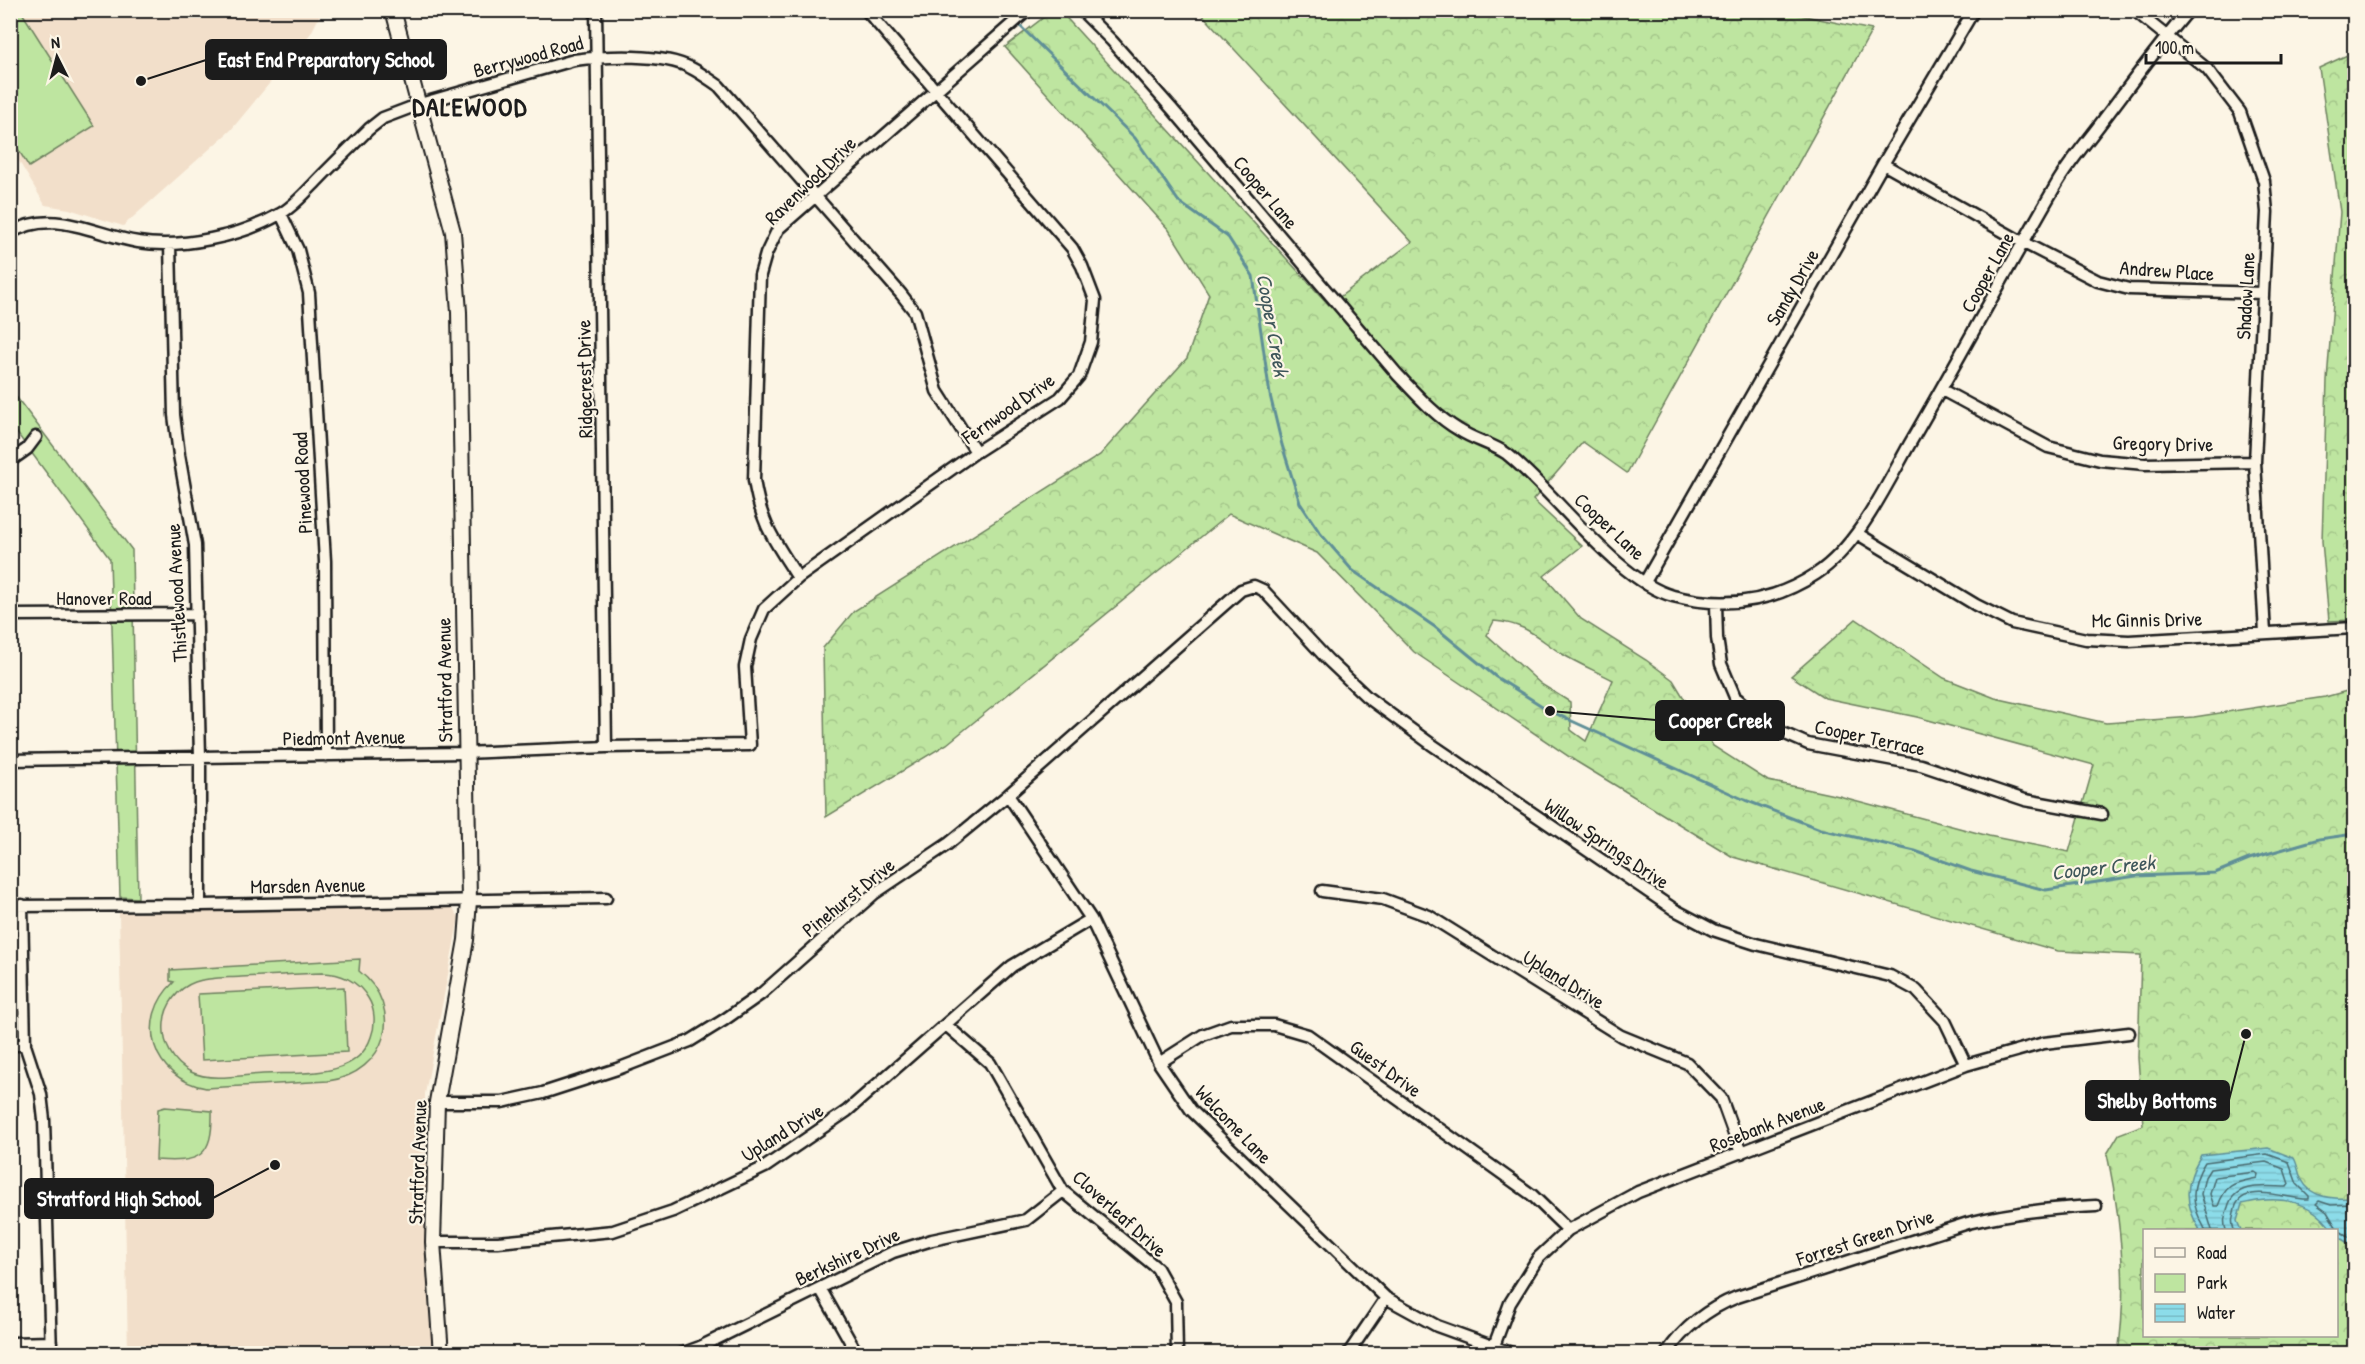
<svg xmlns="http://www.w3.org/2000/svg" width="2365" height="1364" viewBox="0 0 2365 1364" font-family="'Patrick Hand',sans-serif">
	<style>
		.built { fill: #f2dfca }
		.green { fill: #bee5a0; stroke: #6d805e; stroke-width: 1.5; fill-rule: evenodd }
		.forest { fill: url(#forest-crowns); stroke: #6d805e; stroke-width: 1.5; fill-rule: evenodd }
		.water { fill: url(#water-rules); stroke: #5f8f97; stroke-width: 1.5 }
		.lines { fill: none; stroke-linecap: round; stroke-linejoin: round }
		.shore { stroke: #49696e; stroke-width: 1.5 }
		.stream { stroke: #5f8f97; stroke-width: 3 }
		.minor-casing { stroke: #1c1c1c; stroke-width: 15 }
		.tertiary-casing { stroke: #1c1c1c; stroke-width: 18 }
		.minor { stroke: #fcf5e5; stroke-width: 10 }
		.tertiary { stroke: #fcf5e5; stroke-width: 14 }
		.labels { text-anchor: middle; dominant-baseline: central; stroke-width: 4.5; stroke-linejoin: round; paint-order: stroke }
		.street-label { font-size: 20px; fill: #1c1c1c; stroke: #fcf5e5 }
		.water-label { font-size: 21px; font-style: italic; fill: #3e565a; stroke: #fcf5e5 }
		.district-label { font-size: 26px; font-weight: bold; letter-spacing: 1.5px; fill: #1c1c1c; stroke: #fcf5e5 }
		.leader { fill: none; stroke: #1c1c1c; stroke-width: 2 }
		.callout-dot { fill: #1c1c1c; stroke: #fcf5e5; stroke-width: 2 }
		.callout { fill: #1c1c1c; stroke: #1c1c1c; stroke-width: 2 }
		.callout-label { font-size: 21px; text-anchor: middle; font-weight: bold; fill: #fff }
	</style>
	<defs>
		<pattern id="forest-crowns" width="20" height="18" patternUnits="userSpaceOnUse" patternTransform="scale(1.5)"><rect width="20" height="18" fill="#bee5a0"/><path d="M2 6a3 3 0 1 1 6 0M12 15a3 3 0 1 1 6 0" fill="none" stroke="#a3c489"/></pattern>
		<pattern id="water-rules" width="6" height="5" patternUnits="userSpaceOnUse" patternTransform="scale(1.5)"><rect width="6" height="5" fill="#8cdce9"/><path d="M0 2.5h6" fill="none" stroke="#78bcc7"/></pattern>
	</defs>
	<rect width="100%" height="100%" fill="#fcf5e5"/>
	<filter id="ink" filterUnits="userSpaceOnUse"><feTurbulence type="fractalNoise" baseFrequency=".0167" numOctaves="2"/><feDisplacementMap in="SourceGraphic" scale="12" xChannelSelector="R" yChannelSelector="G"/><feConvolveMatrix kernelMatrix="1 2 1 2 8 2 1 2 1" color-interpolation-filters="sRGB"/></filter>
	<g filter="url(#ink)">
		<!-- built -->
		<path class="built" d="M11 11H322L311 33 231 130 123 226 69 209 45 205 11 148Z
			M451 906 459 917 425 1094 427 1235 434 1353H128L119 913Z"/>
		<!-- green -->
		<path class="green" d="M11 10 21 11 94 126 29 167 11 138Z
			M11 390 132 550 138 898 120 897 110 559 11 425Z
			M360 959 359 971C406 1008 387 1073 328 1081L206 1088C152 1078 134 1020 174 982L170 981V970ZM322 973C341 973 358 981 368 998 375 1009 376 1024 371 1037 357 1080 299 1072 263 1074 241 1075 212 1082 191 1072 173 1063 162 1043 164 1023 165 1005 178 988 195 982 209 977 226 978 241 977 268 976 295 974 322 973Z
			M344 987 347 1052 202 1060 198 994Z
			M165 1107 212 1111C213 1158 199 1163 156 1160L158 1109Z"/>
		<!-- forest -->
		<path class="forest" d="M1776 10 1872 30 1627 473 1583 442 1533 500 1582 546 1544 576 1581 619 1646 660 1673 680 1713 746 1768 781 1839 796 1989 836 2069 852 2094 765 1917 717 1825 698 1791 676 1856 619 1944 678 1995 698 2106 723 2194 717 2325 697 2354 689V1353H2118C2128 1287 2121 1219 2107 1154L2119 1134 2143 1125 2138 1058 2141 955 2058 951 1733 857 1577 762 1414 652 1317 553 1229 514 947 744 826 817 823 648 854 611 1100 455 1187 358 1209 294 1169 230 1005 47 1052 11H1060L1329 305 1412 242 1199 11ZM1494 621C1526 624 1534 635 1559 652 1576 663 1596 671 1613 680L1586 741 1571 730 1570 702 1541 684 1487 635ZM2144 1230H2336V1336H2144Z
			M2354 52V620L2329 621 2322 541 2327 380 2340 212 2319 68Z"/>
		<!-- water -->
		<path class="water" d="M2268 1148 2294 1158C2298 1165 2298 1173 2302 1180 2311 1199 2336 1199 2353 1198L2354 1247 2337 1236 2336 1230H2332C2311 1199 2277 1195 2242 1204L2237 1221 2241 1230H2200C2183 1203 2185 1182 2201 1155Z"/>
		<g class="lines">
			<!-- shore -->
			<path class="shore" d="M2255 1172 2258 1174 2257 1178C2234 1183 2226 1183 2218 1206H2214L2210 1194 2215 1177Z
				M2354 1204 2331 1205 2319 1201 2316 1204 2327 1212 2338 1230 2354 1240
				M2205 1230C2204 1225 2201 1222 2199 1217 2190 1198 2194 1179 2205 1162L2267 1154 2289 1162 2297 1184 2309 1196V1199C2293 1201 2243 1180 2235 1208 2233 1217 2231 1221 2234 1230
				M2212 1230 2201 1194 2205 1177 2210 1169 2266 1162 2284 1169 2289 1184 2287 1187C2267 1187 2235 1181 2228 1207 2225 1216 2223 1221 2226 1230"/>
			<!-- stream -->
			<path class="stream" d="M1003 10 1013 20
				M1018 24 1135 138 1179 202 1228 237 1253 276 1270 395 1282 445 1300 503 1320 533 1352 570 1435 627 1496 677 1550 711 1745 800 1820 829 1915 851 1971 871 2046 890 2136 876 2215 873 2249 859 2319 839 2347 835 2354 831"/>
			<!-- minor casing -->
			<g class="minor-casing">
				<path id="minor" d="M596 10 606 747
					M1081 10 1112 41 1173 110 1397 374C1416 394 1435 416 1459 430 1474 440 1493 444 1507 454 1555 492 1617 581 1673 596 1724 609 1772 603 1816 574 1857 547 1885 488 1909 445 1959 359 2006 271 2056 185 2068 164 2086 143 2101 123 2130 85 2158 46 2189 10
					M2134 10 2207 69 2240 112 2264 181 2267 212 2255 462 2265 633
					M1883 164 2024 243 2098 281 2129 289 2262 293
					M281 214 298 250 309 293 325 561 326 756
					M10 233C54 207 94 235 138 242 182 249 242 236 280 214 293 207 304 194 314 184 332 165 351 147 369 129L383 118 420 104 574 60C605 56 663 53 691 68 701 73 710 80 719 86L901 294 915 312 937 391 976 452
					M170 244 174 415 179 455 195 545 200 757V905
					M1942 390 2048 447 2100 460 2145 464 2255 462
					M10 461 27 449 36 437
					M1858 534 1976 605 2012 623 2086 639 2129 641 2354 628
					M798 578C775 541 761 525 754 480L760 275 766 254 778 229 1028 10
					M1645 582 1883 164 1974 10
					M1716 603 1717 638 1721 664 1735 697 1759 718 1783 733 1808 744 1921 765 2025 800 2102 814
					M10 615 197 614
					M10 760 464 753 606 747 750 745 745 667 751 639 764 609 798 578 976 452 1060 398 1079 376 1091 342 1095 300 1082 266 1072 248 866 10
					M1008 795 1091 919 1159 1063 1191 1110 1386 1298 1437 1326 1514 1354
					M1322 891 1383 899 1429 916 1621 1036 1687 1063 1721 1098 1741 1153
					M22 905 25 1045 41 1094 44 1120 51 1354
					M10 906 200 905 606 898
					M946 1025 990 1063 1063 1191 1157 1268 1176 1302 1177 1354
					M10 1045H25
					M1159 1063 1203 1035 1231 1025H1274L1308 1035 1532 1195 1568 1230
					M437 1102H502L543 1093 620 1068 690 1041 724 1020 761 994 875 893 948 844 1008 795 1241 590 1254 586 1263 590 1328 660 1367 697 1431 744 1675 910 1713 930 1756 944 1890 976 1916 990 1945 1021 1966 1065
					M433 1242H498L613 1231 673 1211 765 1167 847 1111 1012 966 1091 919
					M820 1288 855 1350 860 1354
					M10 1343 51 1342
					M681 1354 700 1347 893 1252 932 1240 1026 1220 1063 1191
					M1348 1354 1386 1298
					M1491 1354 1510 1303 1538 1258 1568 1230 1638 1192 1966 1065 2044 1043 2129 1033
					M1666 1354C1684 1327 1707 1309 1737 1297L1968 1223C2012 1212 2051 1208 2096 1206
					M2051 1354V1353"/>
			</g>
			<!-- tertiary casing -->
			<g class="tertiary-casing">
				<path id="tertiary" d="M393 10 453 232 459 312 469 901 466 940 437 1102 433 1242 441 1354"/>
			</g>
			<!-- minor -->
			<use href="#minor" class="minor"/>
			<!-- tertiary -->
			<use href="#tertiary" class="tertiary"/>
		</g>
	</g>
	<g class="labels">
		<!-- street labels -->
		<g class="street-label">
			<text transform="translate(528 56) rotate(-15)">Berrywood Road</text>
			<text transform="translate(810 180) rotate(-44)">Ravenwood Drive</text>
			<text transform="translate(1266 192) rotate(50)">Cooper Lane</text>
			<text transform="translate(2167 270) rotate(4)">Andrew Place</text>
			<text transform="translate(1987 272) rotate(-61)">Cooper Lane</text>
			<text transform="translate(1792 287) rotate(-60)">Sandy Drive</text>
			<text transform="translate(2245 296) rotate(-87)">Shadow Lane</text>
			<text transform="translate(584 379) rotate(-91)">Ridgecrest Drive</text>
			<text transform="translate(1008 408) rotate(-35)">Fernwood Drive</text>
			<text transform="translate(2163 443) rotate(1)">Gregory Drive</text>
			<text transform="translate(302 483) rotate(-93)">Pinewood Road</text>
			<text transform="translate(1610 526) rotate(43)">Cooper Lane</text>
			<text transform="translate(176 593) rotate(-93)">Thistlewood Avenue</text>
			<text x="104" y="597">Hanover Road</text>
			<text transform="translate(2147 619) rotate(-1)">Mc Ginnis Drive</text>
			<text transform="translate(444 680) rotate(-91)">Stratford Avenue</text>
			<text transform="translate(344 737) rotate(-1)">Piedmont Avenue</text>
			<text transform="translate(1870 737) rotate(12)">Cooper Terrace</text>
			<text transform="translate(1607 843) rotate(34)">Willow Springs Drive</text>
			<text transform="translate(308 885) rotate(-1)">Marsden Avenue</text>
			<text transform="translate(848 897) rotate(-39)">Pinehurst Drive</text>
			<text transform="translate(1564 979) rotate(32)">Upland Drive</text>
			<text transform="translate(1386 1068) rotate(36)">Guest Drive</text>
			<text transform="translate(1234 1124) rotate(46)">Welcome Lane</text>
			<text transform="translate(1767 1124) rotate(-21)">Rosebank Avenue</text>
			<text transform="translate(782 1132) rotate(-32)">Upland Drive</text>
			<text transform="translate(417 1162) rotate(-88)">Stratford Avenue</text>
			<text transform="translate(1120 1213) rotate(42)">Cloverleaf Drive</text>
			<text transform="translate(1865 1237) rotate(-18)">Forrest Green Drive</text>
			<text transform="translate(847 1256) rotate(-25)">Berkshire Drive</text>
		</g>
		<!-- water labels -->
		<g class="water-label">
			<text transform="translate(1273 325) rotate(80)">Cooper Creek</text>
			<text transform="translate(2103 867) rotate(-6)">Cooper Creek</text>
		</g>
		<!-- district labels -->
		<g class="district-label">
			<text x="470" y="106">DALEWOOD</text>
		</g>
	</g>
	<!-- callouts -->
	<path class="leader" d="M141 81L206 60M1550 711L1656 720M2246 1034L2229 1100M275 1165L213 1198"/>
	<g class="callout-dot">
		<circle cx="141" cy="81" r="6"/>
		<circle cx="1550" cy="711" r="6"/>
		<circle cx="2246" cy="1034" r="6"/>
		<circle cx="275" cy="1165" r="6"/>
	</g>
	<g class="callout">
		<rect x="206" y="40" width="240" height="39" rx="6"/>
		<rect x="1656" y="701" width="128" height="39" rx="6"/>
		<rect x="2086" y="1081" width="143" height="39" rx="6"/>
		<rect x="25" y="1179" width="188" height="39" rx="6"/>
	</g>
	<g class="callout-label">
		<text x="326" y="67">East End Preparatory School</text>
		<text x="1720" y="728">Cooper Creek</text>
		<text x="2157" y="1108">Shelby Bottoms</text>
		<text x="119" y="1206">Stratford High School</text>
	</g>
	<!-- margin -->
	<rect width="2365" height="1364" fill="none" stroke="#fcf5e5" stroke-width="36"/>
	<rect x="18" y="18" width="2329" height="1328" fill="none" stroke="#1c1c1c" stroke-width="2" filter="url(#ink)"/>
	<!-- legend -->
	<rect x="2143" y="1229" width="195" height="108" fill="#fcf5e5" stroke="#a29e95" stroke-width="1.5"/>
	<rect x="2155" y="1248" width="30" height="9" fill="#fcf5e5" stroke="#a29e95" stroke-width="1.5"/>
	<text x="2197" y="1259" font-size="18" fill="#1c1c1c">Road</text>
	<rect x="2155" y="1274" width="30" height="18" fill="#bee5a0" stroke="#a29e95" stroke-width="1.5"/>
	<text x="2197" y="1289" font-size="18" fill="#1c1c1c">Park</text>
	<rect x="2155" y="1304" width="30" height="18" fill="url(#water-rules)" stroke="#a29e95" stroke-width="1.5"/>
	<text x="2197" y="1319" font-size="18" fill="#1c1c1c">Water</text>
	<!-- north arrow -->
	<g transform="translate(57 57) rotate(354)" stroke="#fcf5e5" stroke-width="4.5" paint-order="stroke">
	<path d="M0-4.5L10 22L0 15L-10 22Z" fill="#1c1c1c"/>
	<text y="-9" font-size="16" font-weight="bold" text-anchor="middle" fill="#1c1c1c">N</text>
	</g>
	<!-- scale -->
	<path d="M2146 54v9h135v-9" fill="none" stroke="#1c1c1c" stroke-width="3"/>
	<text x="2155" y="54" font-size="18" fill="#1c1c1c" stroke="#fcf5e5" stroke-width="4.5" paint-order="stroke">100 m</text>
</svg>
